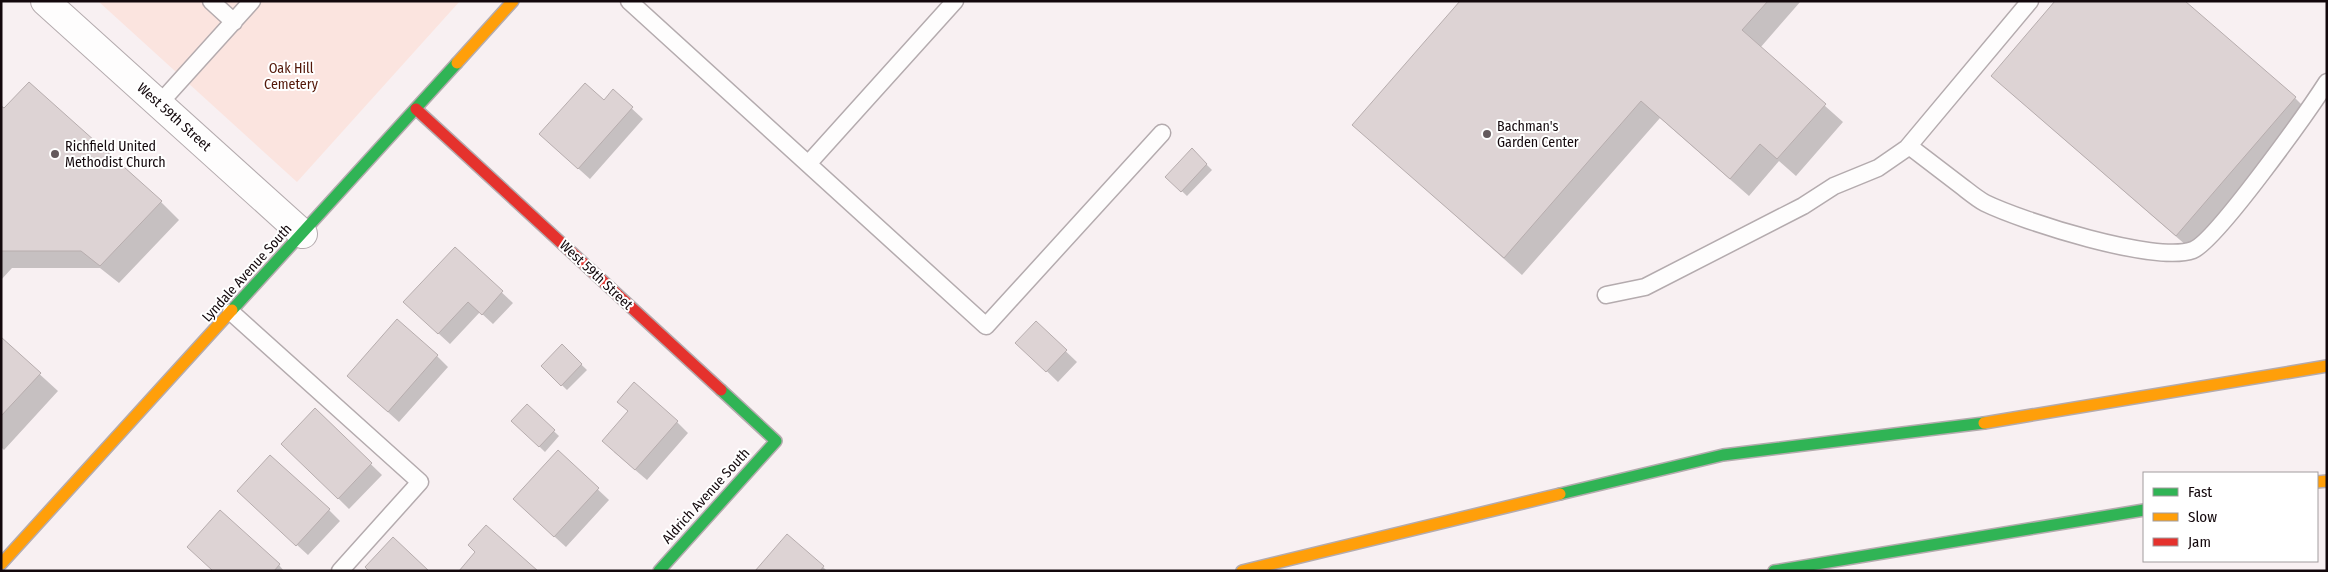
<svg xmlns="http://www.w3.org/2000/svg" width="2328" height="572" viewBox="0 0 2328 572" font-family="'Fira Sans Condensed',sans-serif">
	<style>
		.green { fill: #fbe4df }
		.shadow { fill: #0003 }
		.building { fill: #ddd3d4; stroke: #b7adae }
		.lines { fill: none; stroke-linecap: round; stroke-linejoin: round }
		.lane-casing { stroke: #b4abae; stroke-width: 19 }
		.street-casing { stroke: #b4abae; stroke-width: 30 }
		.fast-casing { stroke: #b4abae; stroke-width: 14 }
		.slow-casing { stroke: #b4abae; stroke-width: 14 }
		.jam-casing { stroke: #b4abae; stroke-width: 14 }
		.lane { stroke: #fefdfd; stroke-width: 16 }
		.street { stroke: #fefdfd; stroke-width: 28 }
		.fast { stroke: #30b455; stroke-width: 11 }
		.slow { stroke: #ff9f0a; stroke-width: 11 }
		.jam { stroke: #e5322d; stroke-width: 11 }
		.poi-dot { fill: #63595c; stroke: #fff; stroke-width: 2 }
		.labels { text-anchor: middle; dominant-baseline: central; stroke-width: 4; stroke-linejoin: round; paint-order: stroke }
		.park-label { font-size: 14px; fill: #531708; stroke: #fff }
		.street-label { font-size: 14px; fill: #13080c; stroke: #fff }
		.poi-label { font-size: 14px; fill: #13080c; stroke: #fff; text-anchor: start }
	</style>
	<rect width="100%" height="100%" fill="#f8f0f2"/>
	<!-- green -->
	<path class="green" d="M98 1H460L297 182Z"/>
	<!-- shadow -->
	<path class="shadow" d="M1462 1H1801L1760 48 1843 122 1796 176 1779 161 1749 196 1660 118 1522 275 1354 125Z
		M1993 76 2295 98 2313 116 2195 253 2011 93Z
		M613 91 643 119 590 179 552 145 604 102Z
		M1 107 161 202 179 220 119 283 100 268H12L1 280Z
		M1192 150 1212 170 1187 196 1167 177Z
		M455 248 513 303 493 324 480 312 450 344 416 313Z
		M1036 323 1077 362 1058 382 1028 353Z
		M1 339 58 391 4 450 1 447Z
		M562 346 587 370 567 390 542 366Z
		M437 356 448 367 399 422 360 387Z
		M619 402 677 422 688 433 647 480 614 452 629 412Z
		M527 406 559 436 545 452 513 421Z
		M315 410 382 475 349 509 283 444Z
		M558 452 609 500 566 547 525 510Z
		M250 502 329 510 340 521 308 555Z
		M279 565 284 571H214Z
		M823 567 827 571H757Z"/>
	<!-- building -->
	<path class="building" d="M1460 1H1768L1742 30 1826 104 1777 159 1760 144 1730 179 1641 101 1504 258 1352 125Z
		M2055 1H2185L2296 97 2176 236 1991 76Z
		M29 82 162 201 100 266 81 251H1V106L4 108Z
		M585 83 604 100 613 89 633 107 578 169 539 134Z
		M1192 148 1207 164 1181 192 1165 177Z
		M455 247 503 291 482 315 468 302 438 334 403 302Z
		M397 319 438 355 388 412 347 376Z
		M1036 321 1067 350 1046 372 1015 343Z
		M1 337 41 373 1 416Z
		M562 344 582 364 561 386 541 366Z
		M634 382 678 421 635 470 602 441 628 411 617 402Z
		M527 404 555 430 539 447 511 421Z
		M315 408 372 463 338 499 281 444Z
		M558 450 599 488 554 537 513 499Z
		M270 455 330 509 296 546 237 491Z
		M220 510 280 564 274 571H213L187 547Z
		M486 525 538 571H459L475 552 468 545Z
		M787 534 824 566 820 571H755Z
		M393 537 429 571H369L365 567Z"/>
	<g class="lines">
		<!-- lane casing -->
		<g class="lane-casing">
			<path id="lane" d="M211 1 234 22
				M629 1 986 326 1162 133
				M159 104 252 1
				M1909 146C1926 159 1943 172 1960 185 1968 191 1976 198 1985 203 2022 221 2155 264 2193 250 2216 241 2309 110 2327 82
				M808 164 955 1
				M1606 295 1645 287 1803 206 1834 186 1878 168 1907 148 2030 1
				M231 312 420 482 340 571"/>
		</g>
		<!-- street casing -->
		<g class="street-casing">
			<path id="street" d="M45 1 303 234"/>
		</g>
		<!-- fast casing -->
		<g class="fast-casing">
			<path id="fast" d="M232 310 457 63
				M1560 494 1723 455 1984 423
				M659 571 776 441 721 390
				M1774 571 2144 510"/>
		</g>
		<!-- slow casing -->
		<g class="slow-casing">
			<path id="slow" d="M457 63 513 1
				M1984 423 2327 366
				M2317 482 2327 481
				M1 564 232 310
				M1242 571 1560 494"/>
		</g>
		<!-- jam casing -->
		<g class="jam-casing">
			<path id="jam" d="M416 109 721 390"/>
		</g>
		<!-- lane -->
		<use href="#lane" class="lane"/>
		<!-- street -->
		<use href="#street" class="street"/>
		<!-- fast -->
		<use href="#fast" class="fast"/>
		<!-- slow -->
		<use href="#slow" class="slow"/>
		<!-- jam -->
		<use href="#jam" class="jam"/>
	</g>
	<!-- markers -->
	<g class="poi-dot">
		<circle cx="1487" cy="134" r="5"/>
		<circle cx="55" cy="154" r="5"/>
	</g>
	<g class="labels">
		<!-- park labels -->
		<g class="park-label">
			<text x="291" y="68">Oak Hill<tspan x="291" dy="16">Cemetery</tspan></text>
		</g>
		<!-- street labels -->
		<g class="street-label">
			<text transform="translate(174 117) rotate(42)">West 59th Street</text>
			<text transform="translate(247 273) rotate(-48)">Lyndale Avenue South</text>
			<text transform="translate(596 275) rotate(43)">West 59th Street</text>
			<text transform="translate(706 496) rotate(-48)">Aldrich Avenue South</text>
		</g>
		<!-- poi labels -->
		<g class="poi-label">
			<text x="1497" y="126">Bachman's<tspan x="1497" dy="16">Garden Center</tspan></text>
			<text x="65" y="146">Richfield United<tspan x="65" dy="16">Methodist Church</tspan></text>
		</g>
	</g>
	<!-- border -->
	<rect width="2328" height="572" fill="none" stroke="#13080c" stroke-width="5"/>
	<!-- legend -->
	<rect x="2143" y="472" width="175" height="90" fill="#ffffff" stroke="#a19c9e"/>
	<rect x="2153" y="488" width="25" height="8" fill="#30b455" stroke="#a19c9e"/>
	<text x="2188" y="497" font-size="15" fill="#13080c">Fast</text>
	<rect x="2153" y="513" width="25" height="8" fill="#ff9f0a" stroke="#a19c9e"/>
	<text x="2188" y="522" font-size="15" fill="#13080c">Slow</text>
	<rect x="2153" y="538" width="25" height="8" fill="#e5322d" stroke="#a19c9e"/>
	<text x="2188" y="547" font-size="15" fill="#13080c">Jam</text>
</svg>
